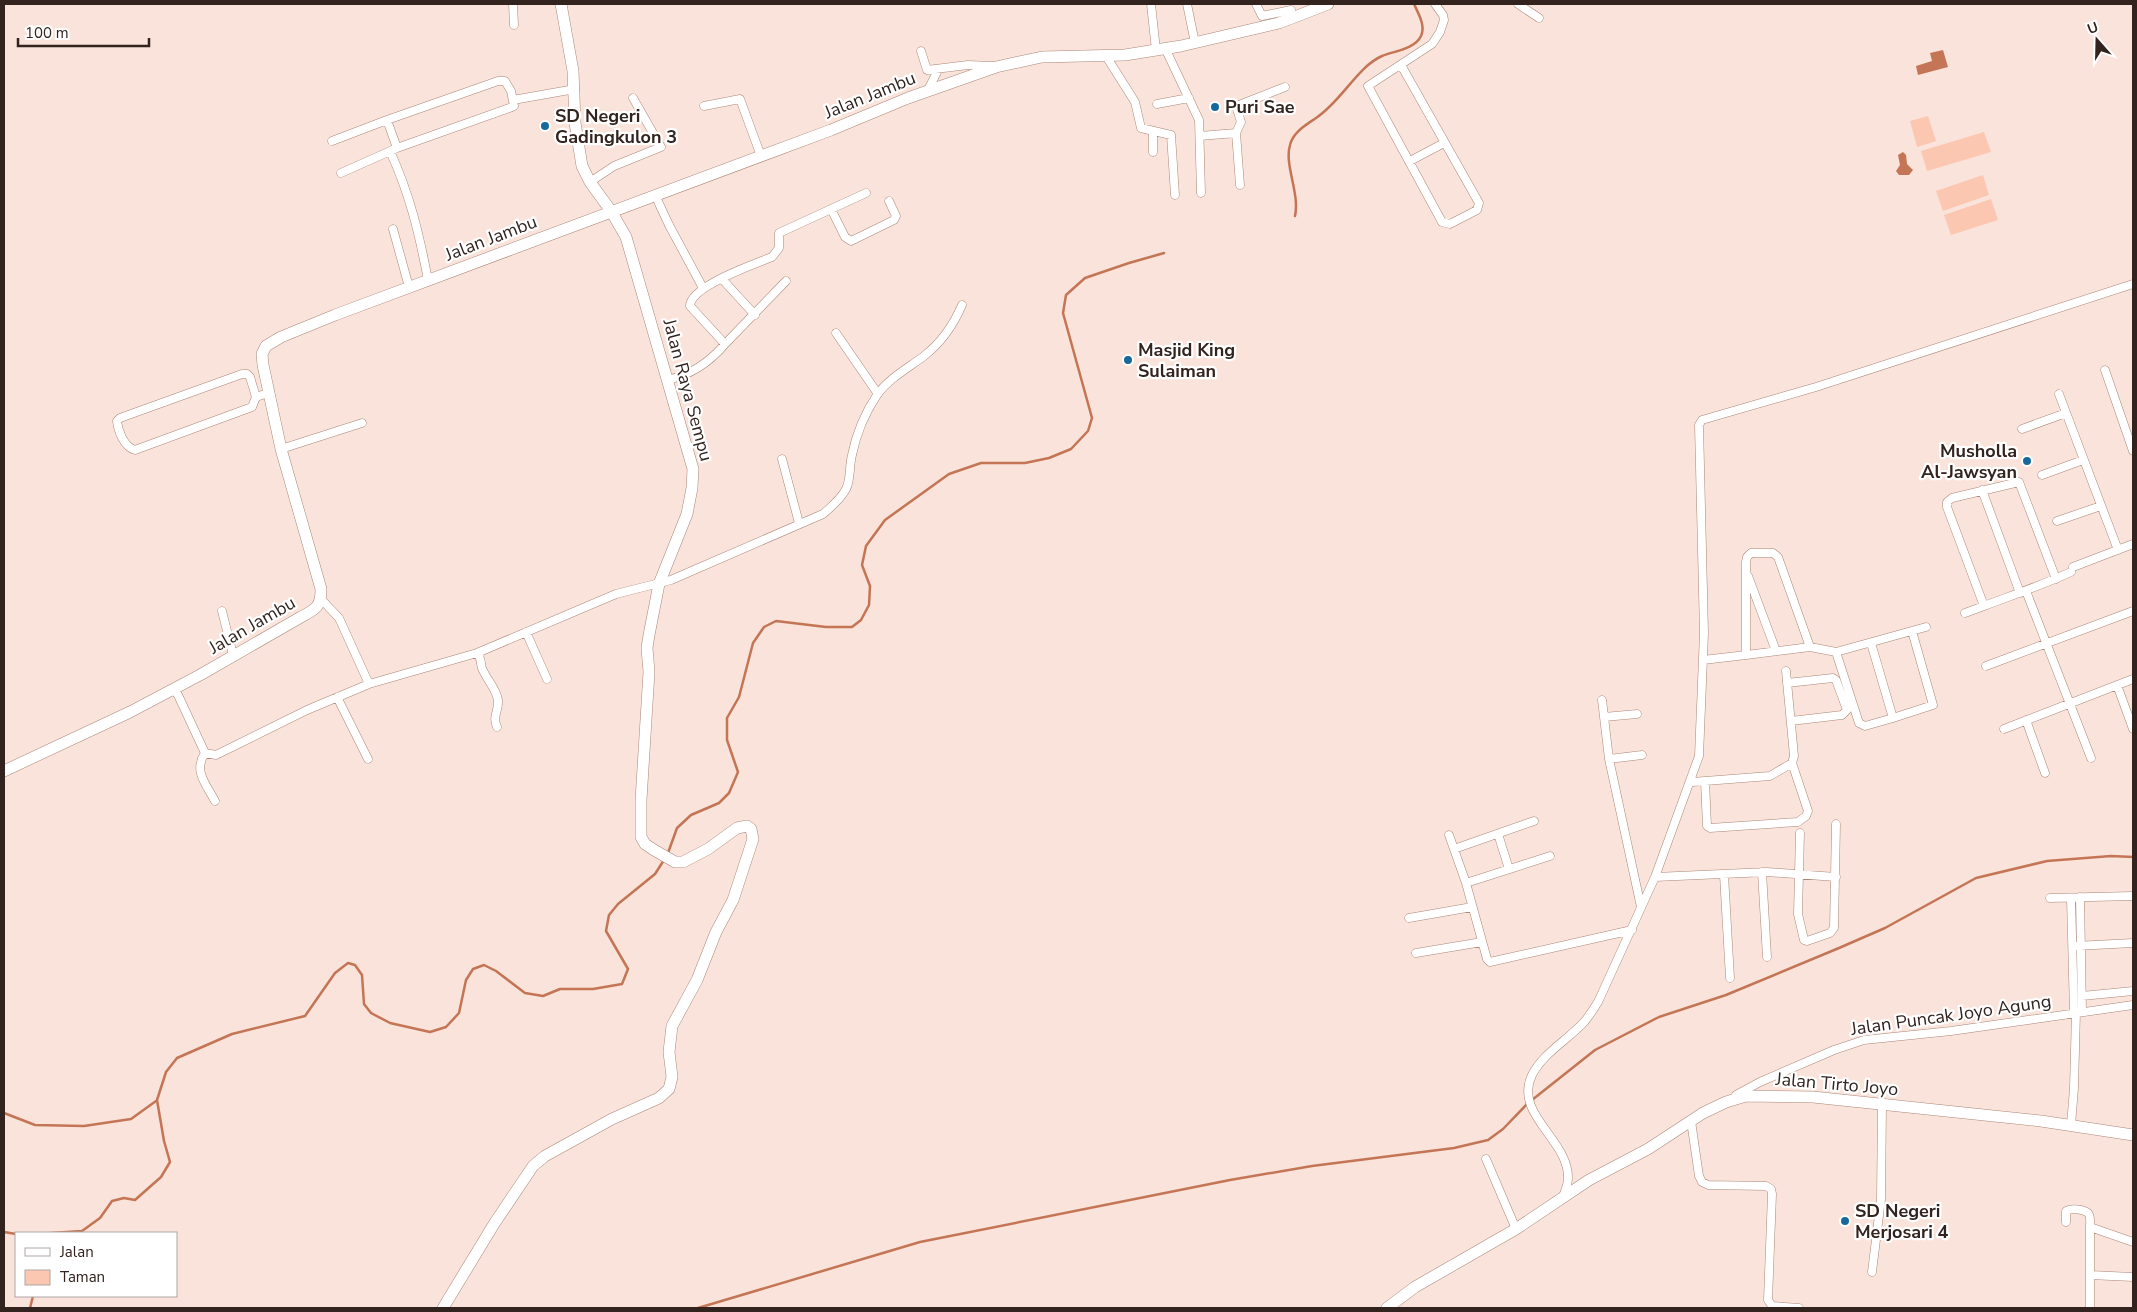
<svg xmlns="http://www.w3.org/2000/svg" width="2137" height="1312" viewBox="0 0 2137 1312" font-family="'Nunito Sans',sans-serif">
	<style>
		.green { fill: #fcc7b1 }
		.water { fill: #c37555 }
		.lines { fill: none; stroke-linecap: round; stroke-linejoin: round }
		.stream { stroke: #c37555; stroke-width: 2.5 }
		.street-casing { stroke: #aa8779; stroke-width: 9 }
		.secondary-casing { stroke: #aa8779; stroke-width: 12 }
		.street { stroke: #fff; stroke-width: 8 }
		.secondary { stroke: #fff; stroke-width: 11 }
		.poi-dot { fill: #156a9b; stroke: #fff; stroke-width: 2 }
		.labels { text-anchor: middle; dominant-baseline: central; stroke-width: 4.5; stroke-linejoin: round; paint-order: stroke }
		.street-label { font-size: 18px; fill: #32231e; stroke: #fff }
		.poi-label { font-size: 18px; font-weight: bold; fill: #32231e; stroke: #fff; text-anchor: start }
	</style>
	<rect width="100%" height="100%" fill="#fae3da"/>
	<!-- green -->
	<path class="green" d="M1928 116 1936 141 1917 147 1910 121Z
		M1984 132 1991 152 1927 171 1921 151Z
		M1983 175 1989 195 1943 211 1936 191Z
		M1991 199 1998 220 1951 235 1944 215Z"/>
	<!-- water -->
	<path class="water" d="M1943 50 1948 67 1918 75 1916 66 1932 61 1930 53Z
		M1903 152 1906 155 1907 164 1913 170 1909 175H1899L1896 171 1900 165 1898 155Z"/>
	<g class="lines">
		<!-- stream -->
		<path class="stream" d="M1295 216C1300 193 1284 165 1290 145 1293 132 1306 125 1316 118 1342 101 1357 67 1382 56 1394 51 1415 49 1421 36 1426 26 1418 13 1414 4
			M668 853 677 828 691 815 719 803 729 793 738 772 727 740V718L739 697 753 643 764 627 776 621 826 627H852L861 620 869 605 870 586 862 565 866 546 885 520 949 474 981 463H1025L1049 458 1071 449 1088 431 1092 418 1063 313 1066 295 1085 278 1129 263 1164 253
			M1532 1100 1595 1050 1659 1017 1726 995 1839 948 1885 928 1976 878 2047 861 2111 856 2133 857
			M4 1113 35 1125 84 1126 131 1119 156 1101
			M4 1232 16 1234
			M51 1233 82 1231 100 1218 112 1201 124 1198 135 1200 161 1177 170 1162 164 1141 157 1100 166 1072 177 1058 232 1034 305 1016 335 973 348 963 355 965 362 975 364 1004 371 1013 390 1023 430 1032 446 1027 459 1013 466 980 473 969 484 965 496 971 525 993 543 996 560 989H593L622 984 628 969 606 931 609 915 618 904 655 874 664 860
			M30 1308 33 1296
			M698 1308 920 1242 1230 1180 1312 1166 1454 1148 1488 1140 1503 1129 1528 1103"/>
		<!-- street casing -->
		<g class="street-casing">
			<path id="street" d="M513 4 514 25
				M1151 4 1156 50
				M1187 4 1195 43
				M1256 4 1262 16 1291 10
				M1518 4 1539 18
				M1165 48 1199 120 1201 193
				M921 51 927 70 968 65 992 66
				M1106 56 1135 102 1141 128 1171 135 1175 195
				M1401 65 1479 203 1477 210 1450 224 1442 222 1368 86 1432 44 1440 32 1444 20 1443 15 1435 4
				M927 92 938 70
				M513 100 575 89
				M1157 104 1189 98
				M704 106 740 99 761 156
				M387 120 397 148
				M1236 133 1240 185
				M1200 136 1236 133 1241 122 1237 109 1239 105 1285 87
				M332 141 387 120 498 81H505L511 91 514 106 512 107 397 148 341 173
				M390 151C410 195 419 233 428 280
				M1153 152V131
				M1410 161 1444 143
				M590 182 614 166 661 147 633 98
				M655 195 669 225 703 288
				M831 209 845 237 851 241 894 220 896 216 889 201
				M393 229 409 287
				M722 279 755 315
				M786 281 725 344 690 306C690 286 755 264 772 257L779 248V233L866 193
				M836 333 878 394
				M2105 370 2133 451
				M667 380C691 375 709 363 725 344
				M2059 394 2118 550
				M256 397 250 377 247 374H242L120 418 117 421C118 431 124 447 135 450L252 407 256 397 268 393
				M2022 429 2066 413
				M281 449 362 423
				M782 459 799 523
				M2042 475 2083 460
				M1982 490 2020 593
				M2057 521 2101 506
				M2073 567 2133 544
				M1748 576 1776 651
				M2056 579 2019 482 1952 498 1947 502V507L1984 606C2013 595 2042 585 2071 572
				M2026 591 2091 758
				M321 599 339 618 369 684
				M222 611 233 655
				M1965 613 1984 606
				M526 632 547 679
				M1836 652 1926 627
				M477 653C482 659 480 662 482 668 486 679 496 688 498 700 499 711 492 716 497 727
				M1746 655 1810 647 1836 652 1859 723 1865 726 1893 718 1871 643
				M1703 660 1746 655V562L1747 557 1751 553H1773L1778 557 1810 647
				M1986 666 2133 611
				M1787 683 1833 678 1836 680 1847 710 1842 715 1791 721
				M2117 685 2133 729
				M173 690 178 695 205 753 216 755 307 710 369 684 477 653 616 594 671 580 823 514C831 507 841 499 846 489 851 480 849 466 852 455 856 435 865 413 877 395 888 379 908 368 924 356 942 342 953 326 962 305
				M337 697 368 759
				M1602 700 1609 759 1641 907
				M1604 717 1637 714
				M1893 718 1933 705 1912 631
				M2026 720 2045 773
				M2004 729 2133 679
				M205 753C193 771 206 784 215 801
				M1609 759 1642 755
				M1705 781 1707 826 1710 828 1798 822 1806 816 1808 811 1792 763 1794 756 1786 671
				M1692 782 1770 776 1792 763
				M1800 833 1798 914 1804 940 1807 941 1830 933 1834 928 1836 824
				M1498 834 1509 869
				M1449 835 1466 883 1487 959 1490 962 1632 930
				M1454 849 1534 821
				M1762 872 1767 957
				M1724 875 1730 978
				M1655 877 1767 872 1836 877
				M1466 883 1550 856
				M2080 897 2082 1012
				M2050 898 2133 896
				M2071 898 2074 1013
				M1409 918 1472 907
				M2075 946 2133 943
				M1416 953 1482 942
				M2082 996 2133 991
				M1736 1095 1760 1082 1834 1050 1864 1040 1951 1031 2133 1005
				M1691 1121 1699 1176 1702 1182 1708 1185 1766 1186 1771 1189 1772 1194 1768 1300 1772 1306 1799 1308
				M2071 1125 2074 1088 2076 1012
				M1486 1159 1516 1229
				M1563 1197C1565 1191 1568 1185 1568 1178 1569 1140 1513 1114 1532 1075 1543 1053 1569 1039 1585 1021 1590 1015 1594 1008 1598 1002L1655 877 1699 756 1704 633 1699 425 1702 420 1816 387 2133 284
				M2066 1222V1211C2072 1208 2083 1209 2088 1213 2091 1216 2090 1223 2090 1227
				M1872 1272 1881 1199 1882 1105
				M2090 1275 2133 1277
				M2090 1308V1227L2133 1242"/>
		</g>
		<!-- secondary casing -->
		<g class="secondary-casing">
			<path id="secondary" d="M4 771 130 712 200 675 301 617C316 609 321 607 321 589L281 449 263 365 262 354 266 346 281 337 335 315 831 130 908 98 996 67 1042 57 1125 55 1181 46 1279 23 1328 4
				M443 1308 494 1224 533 1166 545 1156 612 1119 659 1098 669 1089 672 1077 669 1052 672 1026 697 980 716 932 733 900 753 839 751 829 747 826 737 828 708 849 683 862H675L654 850 645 844 641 837V800L649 672 647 648 649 635 659 584 687 514 692 488 693 469 626 237 611 211 590 182 582 166 575 123 573 71 561 4
				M1387 1308 1415 1287 1516 1229 1589 1180 1648 1149 1703 1113 1726 1102 1746 1096 1813 1097 2041 1121 2133 1135"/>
		</g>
		<!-- street -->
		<use href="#street" class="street"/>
		<!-- secondary -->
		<use href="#secondary" class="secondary"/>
	</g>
	<!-- markers -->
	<g class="poi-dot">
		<circle cx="1215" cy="107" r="5"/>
		<circle cx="545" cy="126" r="5"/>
		<circle cx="1128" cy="360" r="5"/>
		<circle cx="2027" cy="461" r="5"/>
		<circle cx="1845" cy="1221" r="5"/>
	</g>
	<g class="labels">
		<!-- street labels -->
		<g class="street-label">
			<text transform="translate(870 95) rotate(-22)">Jalan Jambu</text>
			<text transform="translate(491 238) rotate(-21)">Jalan Jambu</text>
			<text transform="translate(688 390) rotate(75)">Jalan Raya Sempu</text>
			<text transform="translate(252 625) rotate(-30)">Jalan Jambu</text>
			<text transform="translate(1951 1015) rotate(-8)">Jalan Puncak Joyo Agung</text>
			<text transform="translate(1837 1084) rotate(5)">Jalan Tirto Joyo</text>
		</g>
		<!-- poi labels -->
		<g class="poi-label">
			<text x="1225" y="107">Puri Sae</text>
			<text x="555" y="116">SD Negeri<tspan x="555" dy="21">Gadingkulon 3</tspan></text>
			<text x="1138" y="350">Masjid King<tspan x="1138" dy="21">Sulaiman</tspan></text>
			<text x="2017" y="451" text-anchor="end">Musholla<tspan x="2017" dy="21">Al-Jawsyan</tspan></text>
			<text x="1855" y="1211">SD Negeri<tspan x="1855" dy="21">Merjosari 4</tspan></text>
		</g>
	</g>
	<!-- border -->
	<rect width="2137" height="1312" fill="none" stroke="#32231e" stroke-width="10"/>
	<!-- legend -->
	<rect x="15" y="1232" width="162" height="65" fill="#ffffff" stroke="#ada7a5"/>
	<rect x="25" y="1248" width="25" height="8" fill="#ffffff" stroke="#ada7a5"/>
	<text x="60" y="1257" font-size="15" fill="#32231e">Jalan</text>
	<rect x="25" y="1270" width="25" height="15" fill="#fcc7b1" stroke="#ada7a5"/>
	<text x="60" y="1282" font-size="15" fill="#32231e">Taman</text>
	<!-- north arrow -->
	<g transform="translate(2097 40) rotate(340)" stroke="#ffffff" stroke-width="4" paint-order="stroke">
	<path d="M0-4L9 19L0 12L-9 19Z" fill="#32231e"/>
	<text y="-8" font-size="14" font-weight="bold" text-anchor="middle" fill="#32231e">U</text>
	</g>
	<!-- scale -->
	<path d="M18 38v8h131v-8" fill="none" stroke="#32231e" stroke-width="2.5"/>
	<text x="25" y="38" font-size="15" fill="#32231e" stroke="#ffffff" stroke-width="4" paint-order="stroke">100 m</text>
</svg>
